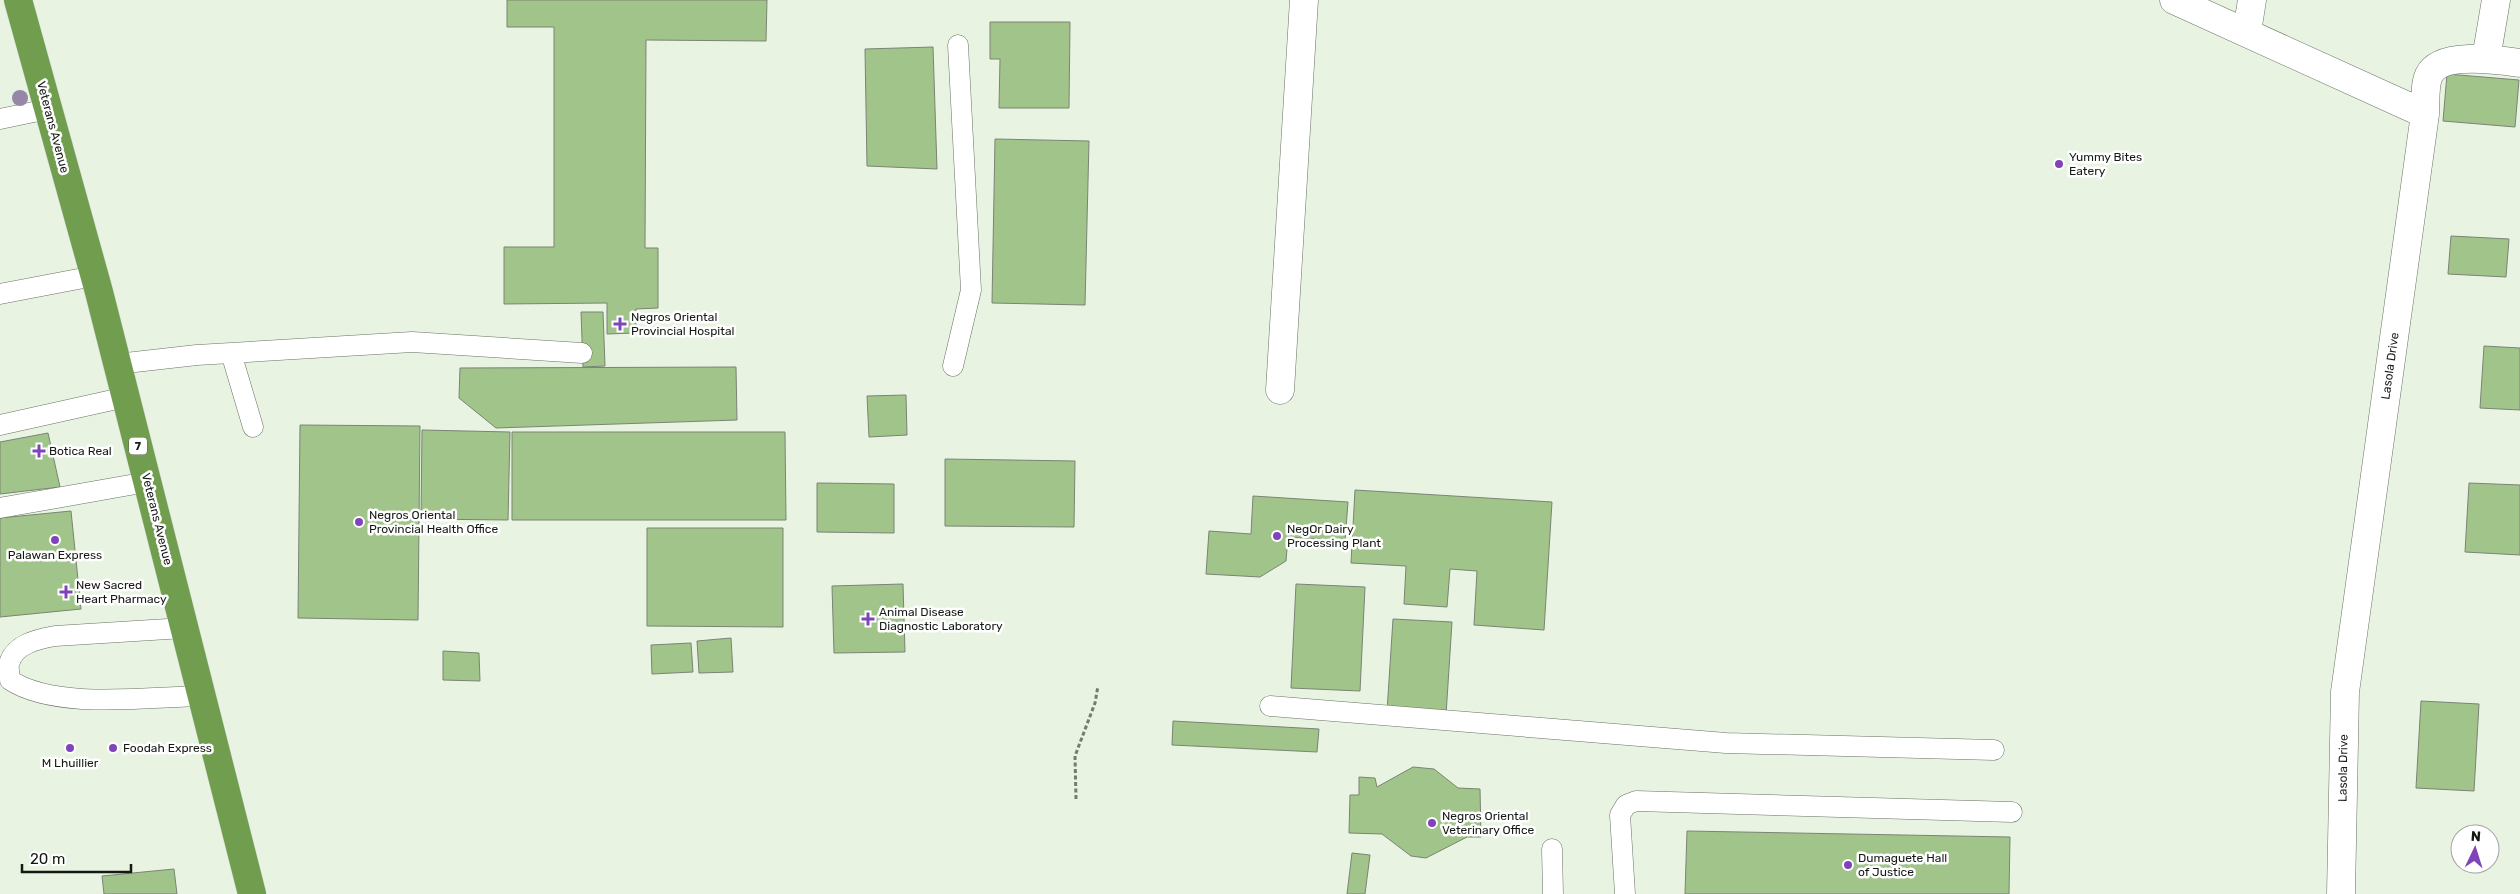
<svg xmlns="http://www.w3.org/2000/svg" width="2520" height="894" viewBox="0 0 2520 894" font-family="Rubik,sans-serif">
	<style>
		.building { fill: #a1c48b; stroke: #7a8474 }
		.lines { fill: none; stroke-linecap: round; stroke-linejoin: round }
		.lane-casing { stroke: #687263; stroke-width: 21 }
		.street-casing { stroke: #687263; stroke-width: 29 }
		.highway-casing { stroke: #d5d6d5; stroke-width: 29 }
		.path { stroke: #747b71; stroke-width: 3; stroke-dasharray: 4 2.5; stroke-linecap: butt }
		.lane { stroke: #fff; stroke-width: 20 }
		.street { stroke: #fff; stroke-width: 28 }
		.highway { stroke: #709e4e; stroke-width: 28 }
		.tree { fill: #9587a5 }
		.poi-dot { fill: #8044ba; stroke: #fff; stroke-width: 2 }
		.labels { text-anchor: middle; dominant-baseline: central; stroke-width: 5; stroke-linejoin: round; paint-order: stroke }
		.shield { fill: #fff; stroke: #5b5e5a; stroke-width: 1 }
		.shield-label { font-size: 11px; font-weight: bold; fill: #151913 }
		.street-label { font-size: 12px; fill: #151913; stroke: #fff }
		.poi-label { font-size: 12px; fill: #151913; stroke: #fff; text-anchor: start }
	</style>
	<rect width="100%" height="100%" fill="#e8f3e2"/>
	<!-- building -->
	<path class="building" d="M507 0H767L766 41 646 40 645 248H658V308L636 309V333L607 334V303L504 304V247H554V27H507Z
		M990 22H1070L1069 108H999L1000 59H990Z
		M933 47 937 169 867 166 865 49Z
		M2447 74 2519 80 2515 127 2443 121Z
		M995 139 1089 141 1085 305 992 303Z
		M2451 236 2509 239 2506 277 2448 274Z
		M581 312H603L605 366 583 367Z
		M2484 346 2520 348V410L2480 408Z
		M736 367 737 420 496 428 459 398 460 368Z
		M906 395 907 435 869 437 867 396Z
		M300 425 420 426 418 620 298 618Z
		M422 430 510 432 508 520 421 519Z
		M512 432H785L786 520H512Z
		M48 433 60 487 0 494V442Z
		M945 459 1075 461 1074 527 945 526Z
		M817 483 894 484V533L817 532Z
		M2469 483 2520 485V555L2465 552Z
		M1355 490 1552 502 1544 630 1474 625 1477 571 1450 569 1447 607 1404 604 1406 566 1351 563Z
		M1253 496 1348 502 1345 541 1288 537 1286 561 1260 577 1206 574 1209 531 1251 534Z
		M71 511 81 609 0 617V518Z
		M647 528H783V627L647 626Z
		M903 584 905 652 834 653 832 586Z
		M1296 584 1365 587 1360 691 1291 688Z
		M1393 619 1452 622 1446 715 1387 711Z
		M731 638 733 672 699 673 697 641Z
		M691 643 693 672 652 674 651 645Z
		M443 651 479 653 480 681 443 680Z
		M2421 701 2479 704 2474 791 2416 788Z
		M1173 721 1319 729 1317 752 1172 745Z
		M1413 767 1434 769 1458 788 1480 789 1481 837H1467L1426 858 1411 856 1382 834 1349 833 1350 795H1359V777L1375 778 1377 787Z
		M1687 831 2010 837 2009 894H1685Z
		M1352 853 1370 855 1365 894H1347Z
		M174 869 177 894H104L102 876Z"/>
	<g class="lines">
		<!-- lane casing -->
		<g class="lane-casing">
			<path id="lane" d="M0 119 48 109
				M0 294 94 276
				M231 353 253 427
				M117 364 197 355 412 342 582 353
				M953 366 971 290 958 45
				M0 425 126 397
				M0 508 147 482
				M184 628 55 636C38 639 14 644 9 664 8 668 10 675 10 680 55 710 148 697 201 696
				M1270 706 1726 743 1994 750
				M1552 849 1553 894
				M1625 894 1620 815 1626 805 1636 801 2012 812"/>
		</g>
		<!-- street casing -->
		<g class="street-casing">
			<path id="street" d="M2174 0 2425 114 2345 692 2341 894
				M2247 32 2252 0
				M2486 59 2496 0
				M2425 114C2426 102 2424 86 2429 75 2441 51 2498 60 2520 63
				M1280 390 1304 0"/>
		</g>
		<!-- highway casing -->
		<g class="highway-casing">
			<path id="highway" d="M18 0 99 292 252 894"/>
		</g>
		<!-- path -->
		<path class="path" d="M1076 799 1075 756 1095 703 1098 686"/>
		<!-- lane -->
		<use href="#lane" class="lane"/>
		<!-- street -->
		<use href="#street" class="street"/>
		<!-- highway -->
		<use href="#highway" class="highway"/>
	</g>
	<!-- trees -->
	<circle class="tree" cx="20" cy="98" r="8"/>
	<!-- markers -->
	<g class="poi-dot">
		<circle cx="2059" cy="164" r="5"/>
		<path d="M617.5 316.5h5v5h5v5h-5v5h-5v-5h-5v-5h5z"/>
		<path d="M36.5 443.5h5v5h5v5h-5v5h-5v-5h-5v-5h5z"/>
		<circle cx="359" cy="522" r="5"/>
		<circle cx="1277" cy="536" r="5"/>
		<circle cx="55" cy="540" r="5"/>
		<path d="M63.5 584.5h5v5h5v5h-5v5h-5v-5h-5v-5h5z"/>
		<path d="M865.5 611.5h5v5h5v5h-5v5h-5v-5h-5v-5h5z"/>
		<circle cx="70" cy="748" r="5"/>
		<circle cx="113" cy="748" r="5"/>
		<circle cx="1432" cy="823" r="5"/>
		<circle cx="1848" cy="865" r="5"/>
	</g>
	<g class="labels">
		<!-- shield labels -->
		<rect class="shield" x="129" y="437.5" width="18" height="17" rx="4"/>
		<g class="shield-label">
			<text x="138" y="446">7</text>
		</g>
		<!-- street labels -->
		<g class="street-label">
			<text transform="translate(53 127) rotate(75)">Veterans Avenue</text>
			<text transform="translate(2390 366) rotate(-82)">Lasola Drive</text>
			<text transform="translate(157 519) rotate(76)">Veterans Avenue</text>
			<text transform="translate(2343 768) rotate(-89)">Lasola Drive</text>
		</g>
		<!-- poi labels -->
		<g class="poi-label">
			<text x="2069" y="157">Yummy Bites<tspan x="2069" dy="14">Eatery</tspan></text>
			<text x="631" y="317">Negros Oriental<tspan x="631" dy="14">Provincial Hospital</tspan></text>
			<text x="49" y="451">Botica Real</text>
			<text x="369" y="515">Negros Oriental<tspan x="369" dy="14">Provincial Health Office</tspan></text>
			<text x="1287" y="529">NegOr Dairy<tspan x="1287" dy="14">Processing Plant</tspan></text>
			<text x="55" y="555" text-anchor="middle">Palawan Express</text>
			<text x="76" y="585">New Sacred<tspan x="76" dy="14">Heart Pharmacy</tspan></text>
			<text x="879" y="612">Animal Disease<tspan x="879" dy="14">Diagnostic Laboratory</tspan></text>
			<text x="123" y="748">Foodah Express</text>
			<text x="70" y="763" text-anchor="middle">M Lhuillier</text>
			<text x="1442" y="816">Negros Oriental<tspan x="1442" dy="14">Veterinary Office</tspan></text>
			<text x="1858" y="858">Dumaguete Hall<tspan x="1858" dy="14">of Justice</tspan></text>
		</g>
	</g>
	<!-- north arrow -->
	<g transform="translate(2475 849) rotate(4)"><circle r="24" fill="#ffffff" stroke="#a1a3a1"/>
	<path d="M0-4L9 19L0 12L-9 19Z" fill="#8044ba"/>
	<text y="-8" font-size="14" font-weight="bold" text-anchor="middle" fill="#151913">N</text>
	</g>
	<!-- scale -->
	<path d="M22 864v8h109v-8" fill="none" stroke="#151913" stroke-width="2.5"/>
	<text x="30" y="864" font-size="15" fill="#151913" stroke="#ffffff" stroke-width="4" paint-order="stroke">20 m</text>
</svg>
